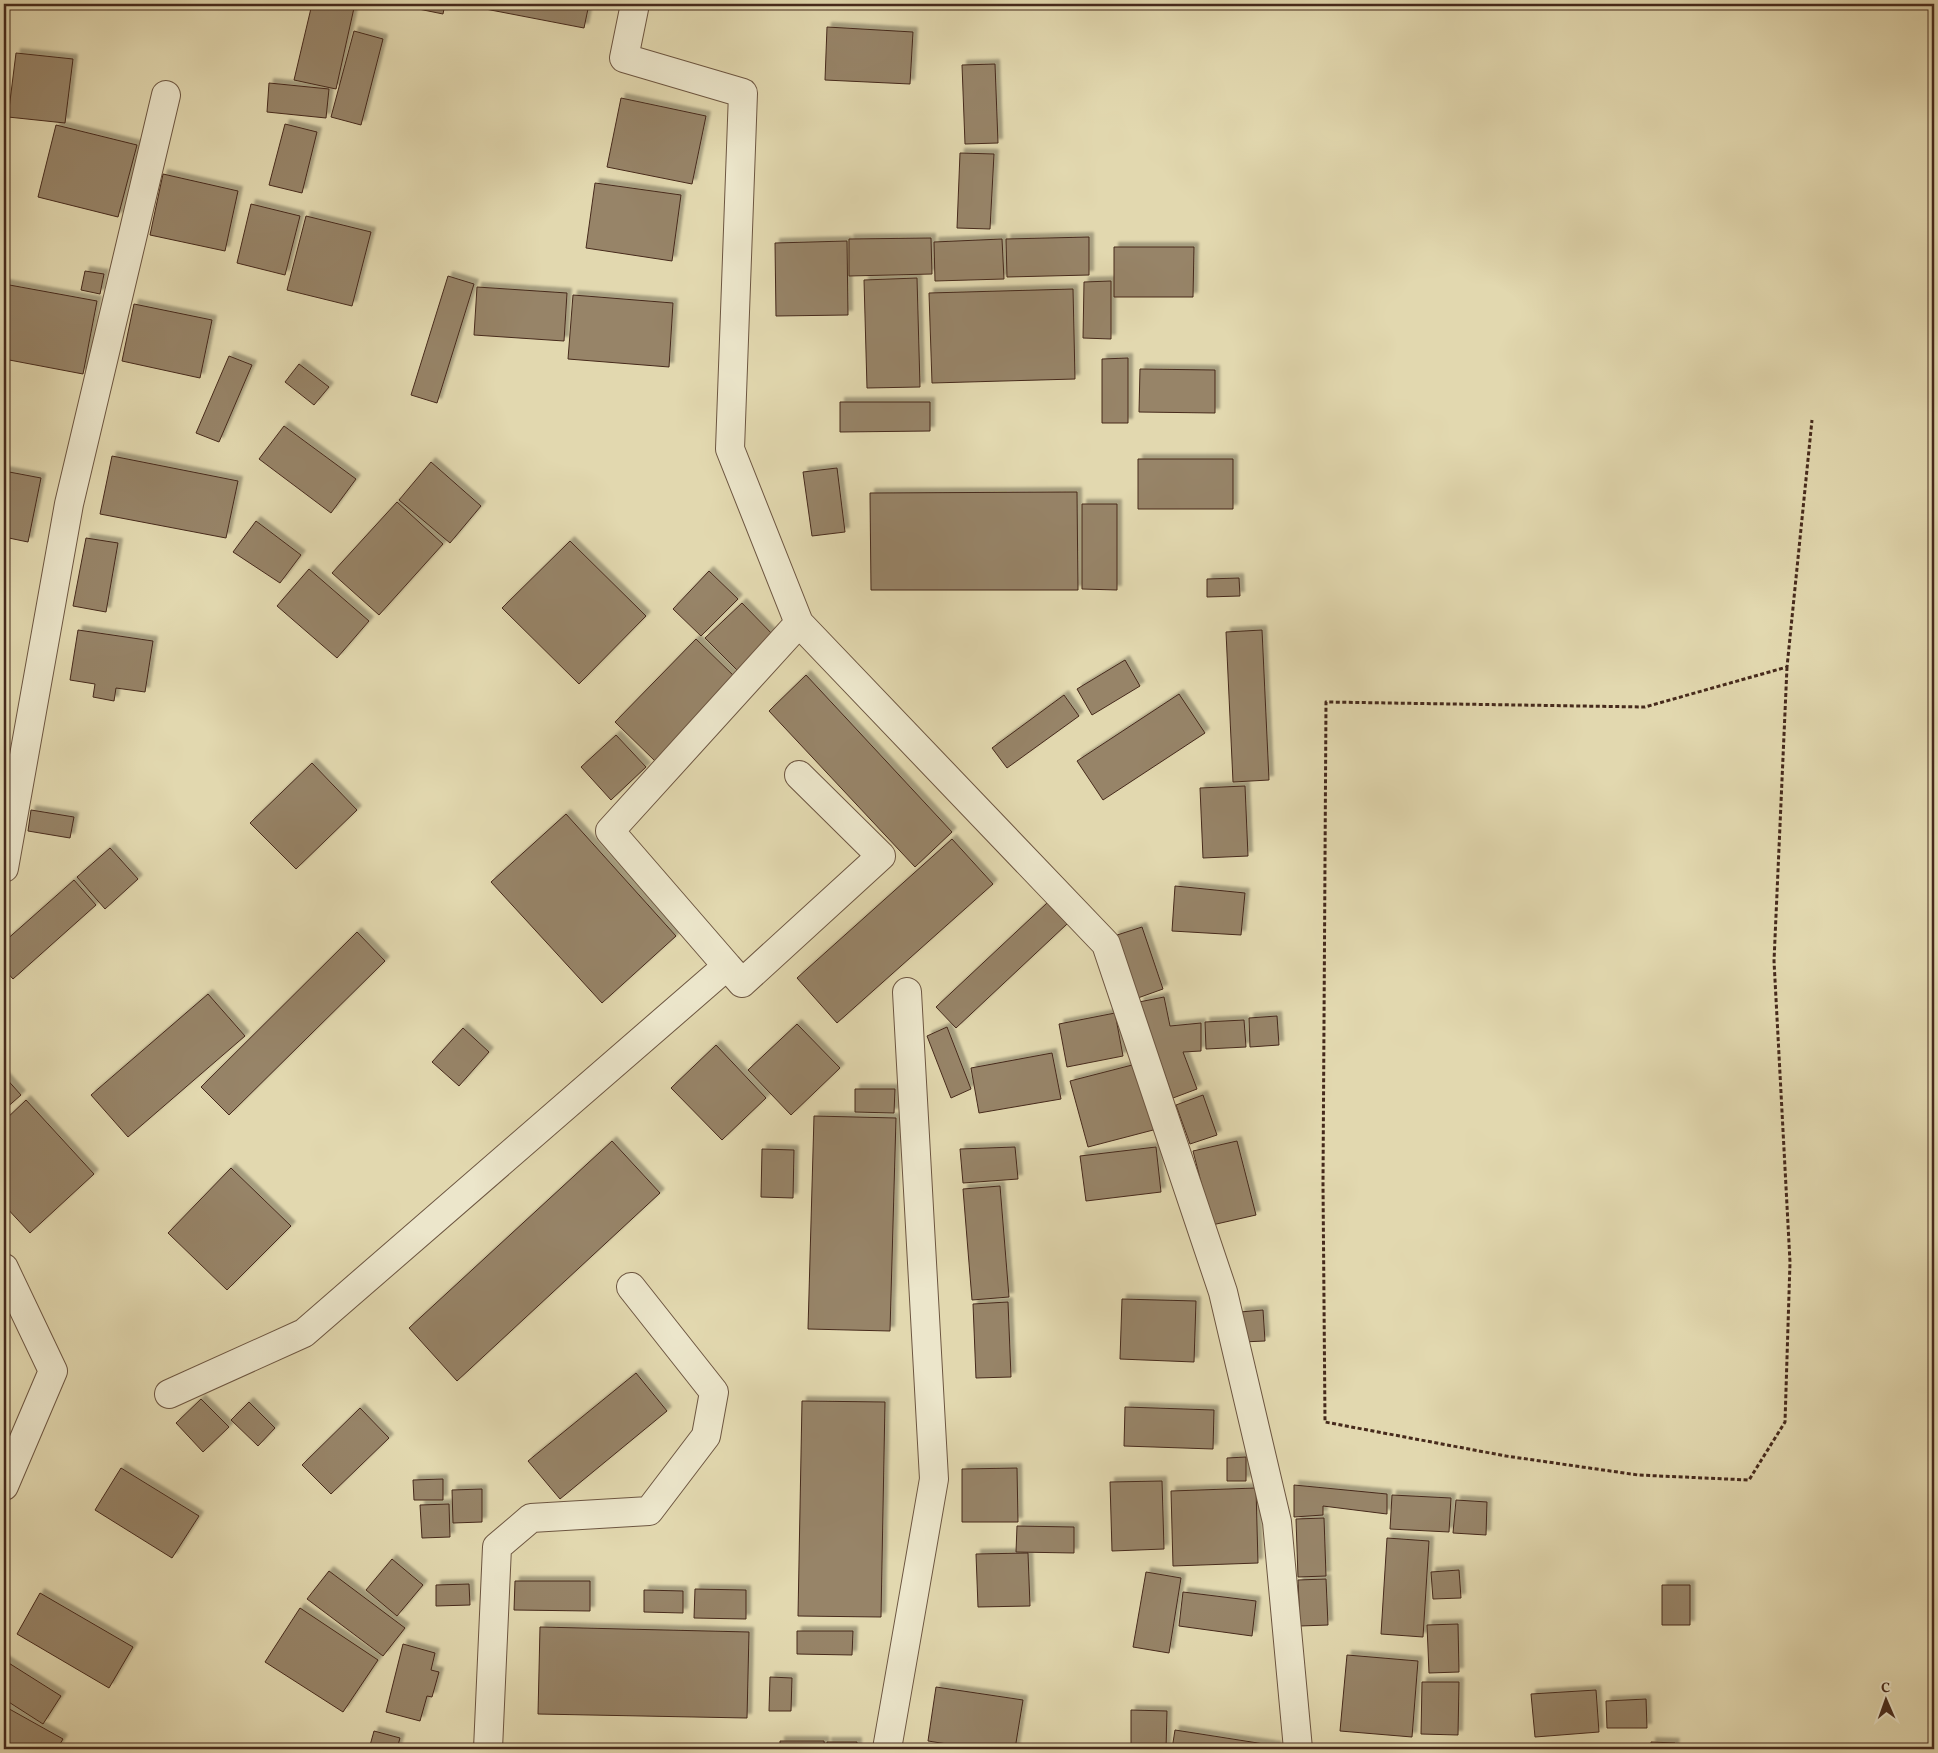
<svg xmlns="http://www.w3.org/2000/svg" width="1938" height="1753" viewBox="0 0 1938 1753" font-family="Vollkorn,serif">
	<style>
		.building { fill: #978468; stroke: #462a1c; filter: url(#shadow) }
		.lines { fill: none; stroke-linecap: round; stroke-linejoin: round }
		.minor-casing { stroke: #6d5641; stroke-width: 30 }
		.path { stroke: #462a1c; stroke-width: 3; stroke-dasharray: 4 2.5; stroke-linecap: butt }
		.minor { stroke: #ece6cb; stroke-width: 28 }
	</style>
	<defs>
		<filter id="shadow"><feDropShadow dx="4.5" dy="-4.5" stdDeviation="1" flood-color="#0004"/></filter>
	</defs>
	<rect width="100%" height="100%" fill="#e2d8af"/>
	<filter id="stains"><feTurbulence type="fractalNoise" baseFrequency=".004" numOctaves="4"/><feColorMatrix values="0 0 0 0 .2 0 0 0 0 .09 0 0 0 0 .02 0 0 0 .5 -.17"/></filter>
	<radialGradient id="worn" r=".72"><stop offset=".6" stop-color="#630" stop-opacity="0"/><stop offset="1" stop-color="#630" stop-opacity=".3"/></radialGradient>
	<!-- building -->
	<path class="building" d="M312 4H337L354 8 336 89 294 80Z
		M394 4H445L443 14Z
		M476 4H589L584 28 475 7Z
		M827 27 913 32 910 84 825 80Z
		M354 31 383 39 361 125 331 117Z
		M16 53 73 59 65 123 8 117Z
		M995 64 998 143 965 144 962 65Z
		M269 83 329 89 326 118 267 112Z
		M621 98 706 116 692 184 607 167Z
		M285 124 317 132 302 193 269 185Z
		M56 125 137 145 118 217 38 197Z
		M960 153 994 154 990 229 957 228Z
		M163 174 238 191 225 251 150 235Z
		M595 183 681 195 672 261 586 248Z
		M251 204 300 216 285 275 237 263Z
		M306 216 371 232 352 306 287 290Z
		M1089 237V275L1007 277 1006 239Z
		M931 238 932 274 849 276V239Z
		M1002 239 1004 279 935 281 934 242Z
		M847 241 848 315 776 316 775 243Z
		M1114 247H1194L1193 297H1114Z
		M85 271 104 274 100 294 81 290Z
		M448 276 474 284 437 403 411 395Z
		M917 278 920 387 867 388 864 280Z
		M1111 281V339L1083 338 1084 282Z
		M4 284 97 301 83 374 4 359Z
		M477 287 567 293 564 341 474 335Z
		M1073 289 1075 379 932 383 929 293Z
		M573 295 673 303 669 367 568 359Z
		M134 304 212 320 200 378 122 361Z
		M229 356 252 365 219 442 196 433Z
		M1128 358V423H1102V359Z
		M299 364 329 387 314 405 285 382Z
		M1140 369 1215 370V413L1139 412Z
		M840 402H930V431L840 432Z
		M284 426 356 479 331 513 259 459Z
		M112 456 238 481 226 538 100 514Z
		M1138 459H1233V509H1138Z
		M431 462 481 506 450 543 399 500Z
		M837 468 845 532 812 536 803 472Z
		M4 471 41 478 28 542 4 537Z
		M1077 492 1078 590H871L870 493Z
		M397 502 443 544 379 615 332 573Z
		M1082 504H1117V590L1082 589Z
		M256 521 301 555 280 583 233 552Z
		M86 538 118 543 106 612 73 606Z
		M570 541 646 616 579 684 502 608Z
		M309 569 369 621 337 658 277 606Z
		M709 571 738 599 701 636 673 609Z
		M1239 578 1240 596 1207 597V579Z
		M742 603 776 638 740 673 705 638Z
		M78 630 153 641 145 692 116 688 114 701 93 697 95 684 70 680Z
		M1262 630 1269 780 1233 782 1226 632Z
		M696 639 737 679 656 762 615 722Z
		M1125 660 1140 686 1092 715 1077 689Z
		M806 675 952 832 915 867 769 711Z
		M1179 694 1205 733 1103 800 1077 761Z
		M1064 695 1079 716 1007 768 992 748Z
		M616 735 646 767 611 800 581 767Z
		M312 763 357 810 296 869 250 823Z
		M1245 786 1248 856 1203 858 1200 788Z
		M31 810 74 817 70 838 28 831Z
		M566 814 676 936 602 1003 491 882Z
		M952 839 993 884 837 1023 797 978Z
		M110 848 138 879 105 909 77 877Z
		M74 880 96 905 13 979 4 969V942Z
		M1175 886 1245 893 1241 935 1172 931Z
		M1047 903 1067 924 956 1028 936 1007Z
		M1142 927 1163 989 1135 999 1114 936Z
		M357 932 385 961 229 1115 201 1087Z
		M208 994 245 1036 128 1137 91 1095Z
		M1164 997 1170 1026 1201 1023V1051L1183 1052 1197 1089 1173 1098 1139 1002Z
		M1115 1013 1123 1056 1067 1067 1059 1024Z
		M1277 1016 1279 1045 1250 1047 1249 1018Z
		M1244 1020 1246 1047 1206 1049 1205 1022Z
		M797 1024 840 1068 791 1115 748 1070Z
		M947 1027 971 1089 951 1098 927 1036Z
		M463 1028 489 1052 459 1086 432 1062Z
		M716 1045 766 1098 722 1140 671 1088Z
		M1052 1053 1061 1099 979 1113 971 1068Z
		M1140 1063 1157 1129 1088 1147 1070 1081Z
		M4 1076 21 1095 4 1110Z
		M855 1089H895L894 1113 855 1112Z
		M1203 1095 1217 1135 1190 1144 1176 1105Z
		M26 1100 94 1174 30 1233 4 1205V1121Z
		M814 1116 896 1118 890 1331 808 1329Z
		M612 1141 660 1193 457 1381 409 1328Z
		M1237 1141 1256 1215 1212 1225 1193 1151Z
		M1015 1147 1018 1179 963 1183 960 1149Z
		M1156 1147 1161 1192 1086 1201 1080 1156Z
		M762 1149 794 1150 793 1198 761 1197Z
		M231 1168 291 1226 227 1290 168 1233Z
		M1000 1186 1009 1297 972 1300 963 1189Z
		M1122 1299 1196 1301 1194 1362 1120 1359Z
		M1008 1302 1011 1377 976 1378 973 1304Z
		M1263 1310 1265 1341 1242 1342 1240 1312Z
		M636 1373 667 1411 560 1499 528 1461Z
		M201 1399 229 1427 203 1452 176 1423Z
		M802 1401 885 1402 881 1617 798 1616Z
		M249 1402 275 1428 258 1446 231 1420Z
		M1125 1407 1214 1410 1213 1449 1124 1446Z
		M360 1408 389 1438 331 1494 302 1465Z
		M1246 1457V1481H1227V1458Z
		M121 1468 199 1516 172 1558 95 1510Z
		M1017 1468 1018 1522H962V1469Z
		M443 1479V1500H414L413 1480Z
		M1162 1481 1164 1549 1112 1551 1110 1482Z
		M1294 1485 1387 1494V1514L1323 1506V1515L1294 1517Z
		M1256 1488 1258 1563 1173 1566 1171 1491Z
		M482 1489V1522L453 1523 452 1490Z
		M1392 1495 1451 1498 1449 1532 1390 1529Z
		M1456 1500 1487 1502 1486 1535 1453 1533Z
		M449 1504 450 1537 422 1538 420 1505Z
		M1324 1518 1326 1576 1298 1577 1296 1519Z
		M1017 1526 1074 1527V1553L1016 1552Z
		M1387 1538 1429 1541 1423 1637 1381 1634Z
		M1028 1553 1030 1606 978 1607 976 1554Z
		M392 1559 423 1585 397 1616 366 1590Z
		M1459 1570 1461 1598 1433 1599 1431 1572Z
		M329 1571 405 1628 383 1656 307 1599Z
		M1146 1572 1181 1578 1169 1653 1133 1647Z
		M1326 1579 1328 1625 1300 1626 1298 1580Z
		M515 1581H590V1611L514 1610Z
		M469 1584 470 1605 436 1606V1585Z
		M1662 1585H1690V1625H1662Z
		M695 1589 746 1590V1619L694 1618Z
		M644 1590 683 1591V1613L644 1612Z
		M1183 1592 1256 1601 1252 1636 1179 1626Z
		M40 1593 133 1647 109 1688 17 1634Z
		M300 1608 378 1660 343 1712 265 1662Z
		M1458 1624 1459 1672 1429 1673 1427 1625Z
		M540 1627 749 1632 747 1718 538 1714Z
		M797 1631H853L852 1655 797 1654Z
		M403 1644 435 1653 431 1670 439 1672 432 1697 427 1696 420 1721 386 1712Z
		M1347 1655 1418 1661 1412 1737 1340 1731Z
		M4 1660 61 1696 43 1724 4 1699Z
		M770 1677 792 1678 791 1711H769Z
		M1422 1682H1459L1458 1735 1421 1734Z
		M936 1687 1023 1700 1015 1749H979L928 1741Z
		M1596 1690 1599 1732 1535 1737 1531 1694Z
		M1646 1699 1647 1728H1607L1606 1701Z
		M4 1706 63 1739 57 1749H4Z
		M1131 1710 1167 1711 1166 1749H1131Z
		M1175 1730 1277 1746 1276 1749H1172Z
		M374 1731 400 1738 397 1749H369Z
		M780 1741H824L825 1749H780Z
		M827 1742H857V1749H827Z
		M1651 1742 1675 1743 1674 1749H1651Z"/>
	<g class="lines">
		<!-- minor casing -->
		<g class="minor-casing">
			<path id="minor" d="M635 4 624 58 743 93 730 449 799 623 1106 944 1223 1292 1277 1522 1298 1749
				M4 868 69 504 166 95
				M727 966 742 983 881 856 799 775
				M4 1268 53 1371 4 1486
				M169 1394 304 1333 727 966 610 831 799 623
				M488 1749 497 1547 531 1518 649 1511 706 1436 714 1392 631 1287
				M887 1749 934 1479 907 992"/>
		</g>
		<!-- path -->
		<path class="path" d="M1787 667 1774 961 1790 1262 1785 1422 1749 1480 1638 1475 1506 1456 1325 1422 1323 1183 1326 702 1645 707 1787 667 1812 420"/>
		<!-- minor -->
		<use href="#minor" class="minor"/>
	</g>
	<!-- margin -->
	<rect width="1938" height="1753" fill="none" stroke="#e2d8af" stroke-width="20"/>
	<rect x="5" y="5" width="1928" height="1743" fill="none" stroke="#462a1c" stroke-width="2.5"/>
	<rect x="10" y="10" width="1918" height="1733" fill="none" stroke="#462a1c"/>
	<!-- north arrow -->
	<g transform="translate(1886 1700) rotate(358)" stroke="#ece6cb" stroke-width="4" paint-order="stroke">
	<path d="M0-4L9 19L0 12L-9 19Z" fill="#462a1c"/>
	<text y="-8" font-size="14" font-weight="bold" text-anchor="middle" fill="#462a1c">С</text>
	</g>
	<rect width="100%" height="100%" filter="url(#stains)"/>
	<rect width="100%" height="100%" fill="url(#worn)"/>
</svg>
